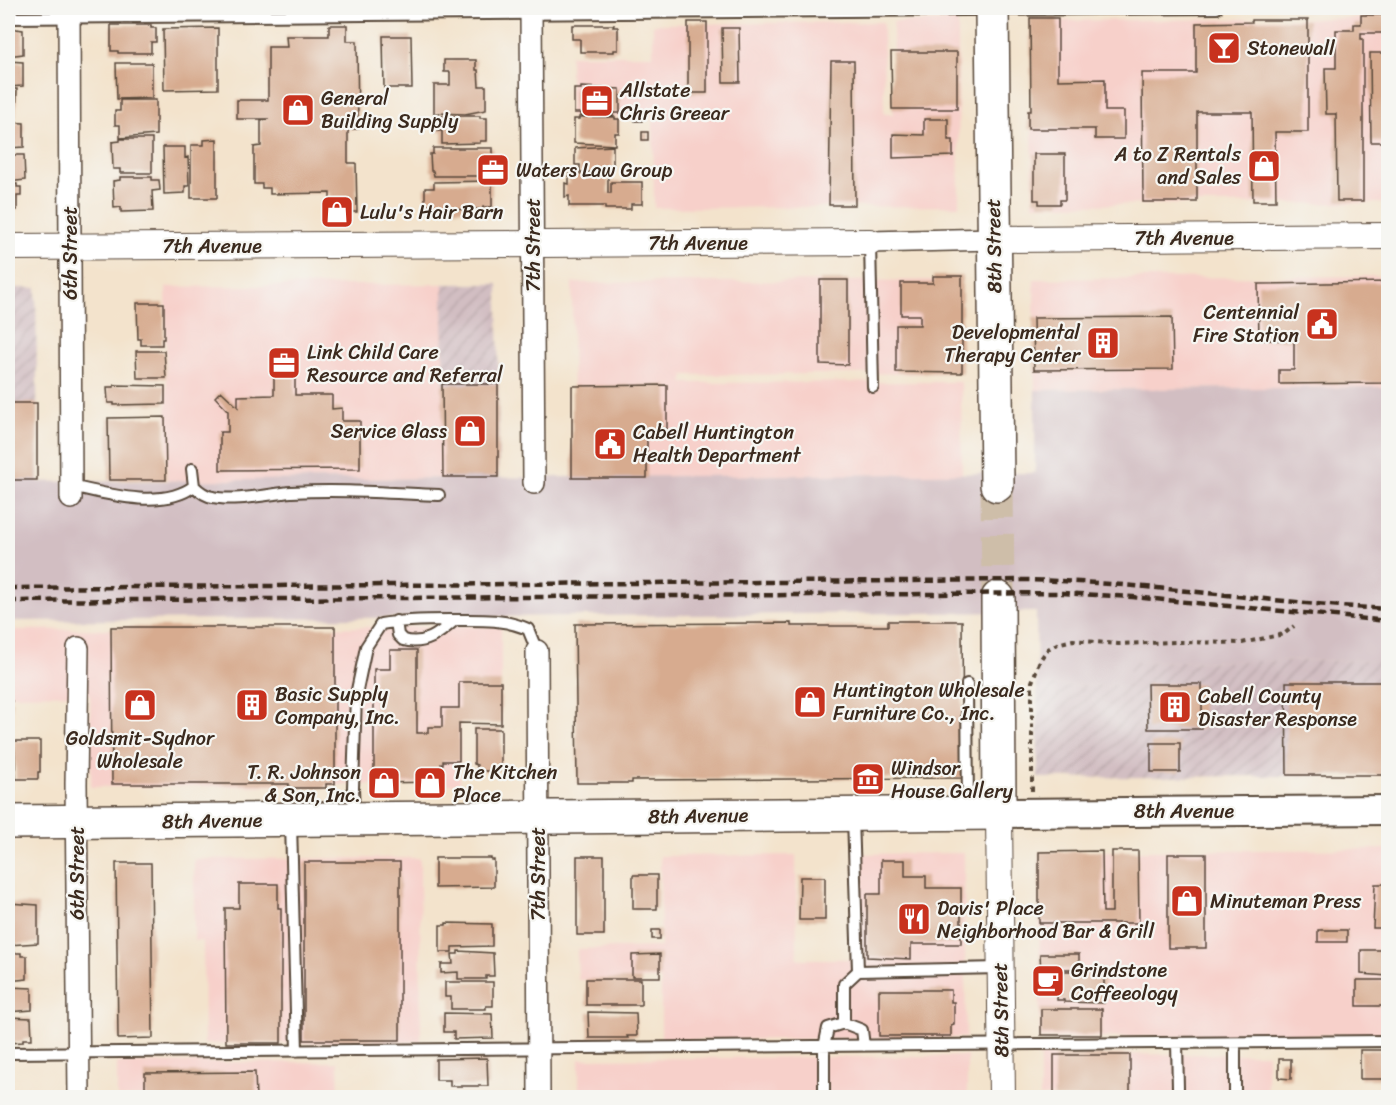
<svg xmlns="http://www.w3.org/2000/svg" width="1396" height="1105" viewBox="0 0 1396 1105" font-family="Sriracha,sans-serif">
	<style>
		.built { fill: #f7d0ca }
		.industrial { fill: url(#industrial-furrows) }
		.railway { fill: #d2bec2 }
		.building { fill: #d7ab8f }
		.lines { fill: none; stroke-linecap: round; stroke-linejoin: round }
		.primary-tunnel { stroke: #cebea9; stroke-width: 33; stroke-dasharray: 33 16; stroke-linecap: butt }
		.service-casing { stroke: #574638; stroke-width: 14 }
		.minor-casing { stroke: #574638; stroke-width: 24 }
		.tertiary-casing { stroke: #574638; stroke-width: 28 }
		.secondary-casing { stroke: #574638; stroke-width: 32 }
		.primary-casing { stroke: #574638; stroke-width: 36 }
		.path { stroke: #574638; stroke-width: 4; stroke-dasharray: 4.5 4.5; stroke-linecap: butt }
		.service { stroke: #fff; stroke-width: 10 }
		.minor { stroke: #fff; stroke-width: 21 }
		.tertiary { stroke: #fff; stroke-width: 26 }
		.secondary { stroke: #fff; stroke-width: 28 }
		.primary { stroke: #fff; stroke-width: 33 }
		.rail { stroke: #3b2a1e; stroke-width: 4.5; stroke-dasharray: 9 4.5; stroke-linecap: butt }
		.labels { text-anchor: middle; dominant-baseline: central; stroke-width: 4.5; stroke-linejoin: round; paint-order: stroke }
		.poi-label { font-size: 20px; fill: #3b2a1e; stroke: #f6f6f2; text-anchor: start }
		.street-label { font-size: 20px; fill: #3b2a1e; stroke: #f6f6f2 }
	</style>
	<defs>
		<pattern id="industrial-furrows" width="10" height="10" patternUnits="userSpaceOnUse" patternTransform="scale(1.5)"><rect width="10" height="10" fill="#d2bec2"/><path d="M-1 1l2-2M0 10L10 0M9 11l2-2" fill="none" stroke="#b5a3a6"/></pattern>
	</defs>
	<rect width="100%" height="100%" fill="#f6f6f2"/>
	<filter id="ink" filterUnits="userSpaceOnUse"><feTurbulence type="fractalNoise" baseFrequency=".0167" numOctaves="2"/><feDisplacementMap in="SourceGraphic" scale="12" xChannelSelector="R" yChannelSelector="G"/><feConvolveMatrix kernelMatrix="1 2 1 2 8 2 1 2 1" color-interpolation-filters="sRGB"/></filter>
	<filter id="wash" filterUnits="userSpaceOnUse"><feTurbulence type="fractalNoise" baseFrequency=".008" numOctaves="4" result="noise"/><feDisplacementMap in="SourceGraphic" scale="24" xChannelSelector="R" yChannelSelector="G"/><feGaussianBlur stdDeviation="1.35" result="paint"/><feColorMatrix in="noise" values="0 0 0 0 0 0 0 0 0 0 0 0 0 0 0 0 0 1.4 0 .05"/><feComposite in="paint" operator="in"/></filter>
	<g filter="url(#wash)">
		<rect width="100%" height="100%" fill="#f3e3cc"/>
		<!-- built -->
		<path class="built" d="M1388 18V203L1033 205 1031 21Z
			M958 21 959 206 654 208 653 116 570 117V55H653V24L883 22 884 114H893V22Z
			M1388 276V387L1035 390 1034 279Z
			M960 280V373L684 375 683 383 961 382 962 474 573 477 572 283Z
			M443 284 444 478 167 481 166 287Z
			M501 626V714H460V784L91 787 90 694 8 695V630Z
			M1388 849V1034L1040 1038 1039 852Z
			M964 853 966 1038 661 1040V979L578 980 577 949 661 947 660 856 796 855 797 959H855L854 854Z
			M420 858 421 1042 204 1044 203 941H194V859Z
			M1267 1054V1097H1040V1055Z
			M967 1056V1097H579V1059Z
			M338 1062 339 1097H117V1063Z"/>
		<!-- industrial -->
		<path class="industrial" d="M443 284H498L499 478H444Z
			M8 288H36L38 482H8Z
			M1388 660V775L1038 778 1037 686 1129 685V662Z"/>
		<!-- railway -->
		<path class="railway" d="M1388 387V660L1130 662 1129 685 1037 686 1036 612 8 621V482L1035 473V390Z"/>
		<g id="blocks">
			<!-- building -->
			<path class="building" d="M1361 15H1388V33H1361V39H1363V201H1337L1336 114H1326L1325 68H1336V30H1354V24H1361Z
				M1030 18H1058V80L1105 79V111H1124V139H1095V129H1028V111H1031Z
				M1252 20H1308V132H1275L1276 201H1253L1252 112H1197V202H1143L1142 73H1196V23L1252 22Z
				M688 22H707V93H688Z
				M111 25H151V28H156V42H151V53H118V51H111Z
				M329 25H347V41H357L358 129H348V163H356L357 212H330V193L270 194V188H262V184H254V147L261 146V120L269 119H237V100H268V47H287L286 36H329Z
				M572 25H614L613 27H618V50H614V52H580V39H572Z
				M8 28 23 30V54L8 56Z
				M218 28V89L164 90 163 29Z
				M722 28H739L740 82H723Z
				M383 36H411L412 88H384Z
				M891 52H957V109H892Z
				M1370 53H1388V142H1371Z
				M444 60H476V70H478L479 86H486V110L465 114 434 113V85H450V72H444Z
				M8 61 23 62V86L8 87Z
				M831 61H854L855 205H829Z
				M116 63H152V98L117 99Z
				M581 87 620 89V113H613V116H581V113H574V89H581Z
				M8 89H17L16 117H8Z
				M120 100H156V135L120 138V125H115V111H120Z
				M635 114 642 115V121H635Z
				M442 116H480V118H487V141H480V143L442 144V131H438V119H442Z
				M579 117H615V119H619V133H615V145L574 143V119H579Z
				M924 119H948V140H953V156L893 158V134L924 135Z
				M8 122 24 123V147L8 148Z
				M642 132H648V140H642Z
				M120 139H152V173H120V169H113L112 142 120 141Z
				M217 139V198H191V145H204V140Z
				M613 146V172H580V165H575V148Z
				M163 147H185V158L188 157 189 186H185V193L164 194Z
				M433 148H493V176H434L433 171H431L430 154H433Z
				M1034 154H1065V200H1060V204H1039V200H1034Z
				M8 155H24L25 180 8 182Z
				M569 174H608V193H611V182H642V204H631V209H605V206H569V196L565 197V183L569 184Z
				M120 177H152V180H159L160 190 152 191 153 211 121 212V207L114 208 113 181 120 180Z
				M492 181V207H483V209L434 210V205H425V188H434V182Z
				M8 184H17V187H21V196H17V210H8Z
				M933 276H962V373L896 372V325H920V315H901V283H933Z
				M820 280H848V365L820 364Z
				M1388 282V308H1385L1386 383 1279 384V370H1294V340H1259L1258 284Z
				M137 303H164V339H162V345H141V339H138Z
				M1172 317 1173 369 1034 370 1033 318Z
				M136 351H164L166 378H137Z
				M274 363H295V395H332V409L342 408V421H360V469L220 470V432H228V411L215 397 221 391 238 407V396L274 395Z
				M442 384H498V477H443Z
				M114 385 165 386V404L114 405V403H108L107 387H114Z
				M667 385V431H647V478H572V386Z
				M8 403H37V480H8Z
				M165 417 166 480H109L108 418Z
				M888 621H962L963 778 632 780V783H577L575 624 791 623V626H888Z
				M111 627H335V784H326V788H289V784H112Z
				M390 650H417V733H428V727H442V708H459V682H501V724L459 723V761H443V764H441V782L374 783V669H390Z
				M1286 682H1388V775H1287Z
				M1147 684H1202V729H1148Z
				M8 701H12V709H8Z
				M474 729H501V764L499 765V771H477V765L474 764Z
				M14 741H40V772H38V779H16Z
				M8 742H10V772H8Z
				M1151 743H1180V772H1151Z
				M1102 851 1103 912H1112V851H1138L1139 923H1039V852Z
				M1168 854H1206V948H1168Z
				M577 856H604V935H577Z
				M435 858H491V860H494V887L435 888Z
				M881 860H905V876H926V888H961V944H911V959L867 957V894H881Z
				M304 862H400V1040H304Z
				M116 863H151L153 1038 118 1039Z
				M633 875H657V909H633Z
				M800 877H825V920H799Z
				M239 884H278V908H281V1043H226L225 908H239Z
				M1375 884H1388V928H1373Z
				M8 903 38 905V943L8 945Z
				M446 923 492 924V946L452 947V952H440V925H446Z
				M652 930H660V939H652Z
				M1318 930H1347V942H1318Z
				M1361 950H1388V976L1361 974Z
				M458 951 493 953 494 976H486V979H458V972L441 973V964H453L452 954H458Z
				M8 953H21V956H27V979L8 981Z
				M660 954V977H632V955Z
				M1040 954H1079V969H1054V992H1042Z
				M1064 971H1104V1003L1064 1002V1000H1057V974H1064Z
				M586 979H641V1005H586Z
				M1357 980H1388V1006H1357Z
				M445 982H493V1006H486V1009H451V997H445Z
				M8 987 32 988V1010L8 1012Z
				M879 990H951V1002H954V1024L951 1025V1036H879Z
				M1041 1009H1102V1035H1041Z
				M588 1012 636 1013 637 1036H627L628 1038H589Z
				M444 1013 492 1014 493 1038 454 1039V1032H444Z
				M8 1017 31 1018 32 1039H23V1042L8 1043Z
				M1360 1050H1388V1079H1360Z
				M1054 1055H1130V1098H1054Z
				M487 1058 488 1086H450V1080H436V1059Z
				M1279 1059H1291V1079L1279 1078Z
				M255 1072 256 1098H145V1073Z"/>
		</g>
	</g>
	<g filter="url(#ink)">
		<use href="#blocks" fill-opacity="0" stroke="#574638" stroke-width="1.5"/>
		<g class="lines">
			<!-- primary-tunnel -->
			<path class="primary-tunnel" d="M997 485 998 598"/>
			<!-- service casing -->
			<g class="service-casing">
				<path id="service" d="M8 18 1217 8
					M870 242 873 387
					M71 486C106 494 163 510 194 486L192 469
					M194 486C199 491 205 496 213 497 233 502 269 494 291 492 341 489 390 493 439 495
					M396 621 398 635 403 640C425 646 439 634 455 620
					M967 684 968 810
					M354 816 353 788 356 695 366 647 381 624C404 620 427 620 450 620 477 620 502 618 528 629L537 651
					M853 817 858 971 1000 968
					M291 823 297 1051
					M844 1023 862 1030 864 1046
					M1177 1043 1178 1088
					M1235 1043V1098
					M8 1053 1388 1041
					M824 1098V1047L828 1028 844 1023V984L858 971"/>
			</g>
			<!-- minor casing -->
			<g class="minor-casing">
				<path id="minor" d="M69 8 71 498
					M531 8 534 483
					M870 242 994 239
					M78 648 76 784 79 1098
					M537 651 539 1098"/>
			</g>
			<!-- tertiary casing -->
			<g class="tertiary-casing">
				<path id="tertiary" d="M994 239 1388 236
					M8 247 870 242
					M999 813 1002 1098"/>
			</g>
			<!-- secondary casing -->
			<g class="secondary-casing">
				<path id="secondary" d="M999 813 1388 810"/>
			</g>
			<!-- primary casing -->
			<g class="primary-casing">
				<path id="primary" d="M992 8 997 485
					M8 822 999 813 998 598"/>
			</g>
			<!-- path -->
			<path class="path" d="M1032 791V682L1040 660 1048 649 1057 644 1073 640 1118 644 1176 642 1242 643 1284 634 1294 626"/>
			<!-- service -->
			<use href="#service" class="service"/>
			<!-- minor -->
			<use href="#minor" class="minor"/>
			<!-- tertiary -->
			<use href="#tertiary" class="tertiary"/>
			<!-- secondary -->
			<use href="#secondary" class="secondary"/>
			<!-- primary -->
			<use href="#primary" class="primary"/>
			<!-- rail -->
			<path class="rail" d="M8 588 1026 580C1147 582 1267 603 1388 609
				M8 601 1063 593 1133 597 1388 621"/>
		</g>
	</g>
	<!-- icons -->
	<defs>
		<g id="bar-square" transform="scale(1.725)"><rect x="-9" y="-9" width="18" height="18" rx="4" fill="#c8321e" stroke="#f6f6f2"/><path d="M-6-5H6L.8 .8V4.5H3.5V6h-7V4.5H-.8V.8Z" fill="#fff"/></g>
		<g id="office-square" transform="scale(1.725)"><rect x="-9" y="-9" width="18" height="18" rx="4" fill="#c8321e" stroke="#f6f6f2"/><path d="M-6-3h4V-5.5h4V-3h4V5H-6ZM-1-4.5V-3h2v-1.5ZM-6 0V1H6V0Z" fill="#fff"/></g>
		<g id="shop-square" transform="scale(1.725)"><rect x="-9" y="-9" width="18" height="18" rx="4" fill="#c8321e" stroke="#f6f6f2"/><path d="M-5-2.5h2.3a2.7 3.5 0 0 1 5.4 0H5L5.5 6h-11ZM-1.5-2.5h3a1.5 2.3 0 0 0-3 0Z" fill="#fff"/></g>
		<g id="civic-square" transform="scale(1.725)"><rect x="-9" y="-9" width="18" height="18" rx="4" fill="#c8321e" stroke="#f6f6f2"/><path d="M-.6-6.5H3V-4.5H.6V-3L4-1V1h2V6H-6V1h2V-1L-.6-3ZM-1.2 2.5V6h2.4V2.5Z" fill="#fff"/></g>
		<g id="building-square" transform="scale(1.725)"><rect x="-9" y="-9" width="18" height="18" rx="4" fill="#c8321e" stroke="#f6f6f2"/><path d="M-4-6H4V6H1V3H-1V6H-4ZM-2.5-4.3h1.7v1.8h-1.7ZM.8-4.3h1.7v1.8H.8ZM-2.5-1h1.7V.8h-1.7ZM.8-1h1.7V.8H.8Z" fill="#fff"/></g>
		<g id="museum-square" transform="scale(1.725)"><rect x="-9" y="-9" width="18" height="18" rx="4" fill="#c8321e" stroke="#f6f6f2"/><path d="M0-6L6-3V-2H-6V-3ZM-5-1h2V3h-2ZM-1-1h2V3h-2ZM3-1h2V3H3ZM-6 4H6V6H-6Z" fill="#fff"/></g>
		<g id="restaurant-square" transform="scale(1.725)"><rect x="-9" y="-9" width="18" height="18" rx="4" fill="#c8321e" stroke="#f6f6f2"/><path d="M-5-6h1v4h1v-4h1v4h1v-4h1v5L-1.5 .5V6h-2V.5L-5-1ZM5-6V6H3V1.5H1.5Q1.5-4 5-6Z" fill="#fff"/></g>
		<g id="cafe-square" transform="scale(1.725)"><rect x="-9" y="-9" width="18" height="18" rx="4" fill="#c8321e" stroke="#f6f6f2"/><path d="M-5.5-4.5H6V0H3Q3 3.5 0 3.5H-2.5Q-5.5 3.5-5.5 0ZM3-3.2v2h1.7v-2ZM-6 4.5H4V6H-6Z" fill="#fff"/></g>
	</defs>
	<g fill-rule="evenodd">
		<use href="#bar-square" x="1224" y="48"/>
		<use href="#office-square" x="597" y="101"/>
		<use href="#shop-square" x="298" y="110"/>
		<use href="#shop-square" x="1264" y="166"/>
		<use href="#office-square" x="493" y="170"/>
		<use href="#shop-square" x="337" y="212"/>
		<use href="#civic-square" x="1322" y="324"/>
		<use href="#building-square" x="1103" y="343"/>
		<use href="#office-square" x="284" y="363"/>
		<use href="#shop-square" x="470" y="431"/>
		<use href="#civic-square" x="610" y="444"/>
		<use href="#shop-square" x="810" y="702"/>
		<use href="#shop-square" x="140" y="705"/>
		<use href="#building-square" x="252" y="705"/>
		<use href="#building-square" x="1175" y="707"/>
		<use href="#museum-square" x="868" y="779"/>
		<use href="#shop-square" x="384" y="783"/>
		<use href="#shop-square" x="430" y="783"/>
		<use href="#shop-square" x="1187" y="901"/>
		<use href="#restaurant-square" x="914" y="919"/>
		<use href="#cafe-square" x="1048" y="981"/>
	</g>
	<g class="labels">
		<!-- poi labels -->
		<g class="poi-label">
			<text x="1247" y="48">Stonewall</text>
			<text x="620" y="90">Allstate<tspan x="620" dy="23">Chris Greear</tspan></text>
			<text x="321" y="98">General<tspan x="321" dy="23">Building Supply</tspan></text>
			<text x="1241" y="154" text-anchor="end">A to Z Rentals<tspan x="1241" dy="23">and Sales</tspan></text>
			<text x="516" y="170">Waters Law Group</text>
			<text x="360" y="212">Lulu's Hair Barn</text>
			<text x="1299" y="312" text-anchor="end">Centennial<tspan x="1299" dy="23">Fire Station</tspan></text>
			<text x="1080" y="332" text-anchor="end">Developmental<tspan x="1080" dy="23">Therapy Center</tspan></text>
			<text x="307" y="352">Link Child Care<tspan x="307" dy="23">Resource and Referral</tspan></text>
			<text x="447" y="431" text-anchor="end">Service Glass</text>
			<text x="633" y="432">Cabell Huntington<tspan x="633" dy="23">Health Department</tspan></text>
			<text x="833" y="690">Huntington Wholesale<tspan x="833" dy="23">Furniture Co., Inc.</tspan></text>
			<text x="275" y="694">Basic Supply<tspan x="275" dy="23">Company, Inc.</tspan></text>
			<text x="1198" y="696">Cabell County<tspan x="1198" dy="23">Disaster Response</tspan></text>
			<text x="140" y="738" text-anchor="middle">Goldsmit-Sydnor<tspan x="140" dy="23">Wholesale</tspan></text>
			<text x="891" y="768">Windsor<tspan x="891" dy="23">House Gallery</tspan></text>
			<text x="361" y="772" text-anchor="end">T. R. Johnson<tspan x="361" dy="23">&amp; Son, Inc.</tspan></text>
			<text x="453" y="772">The Kitchen<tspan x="453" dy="23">Place</tspan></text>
			<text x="1210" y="901">Minuteman Press</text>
			<text x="937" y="908">Davis' Place<tspan x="937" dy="23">Neighborhood Bar &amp; Grill</tspan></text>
			<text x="1071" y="970">Grindstone<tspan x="1071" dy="23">Coffeeology</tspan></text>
		</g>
		<!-- street labels -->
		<g class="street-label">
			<text x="1184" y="238">7th Avenue</text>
			<text x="698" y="243">7th Avenue</text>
			<text transform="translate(533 245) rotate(-90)">7th Street</text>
			<text x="212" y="246">7th Avenue</text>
			<text transform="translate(994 246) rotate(-91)">8th Street</text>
			<text transform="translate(70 253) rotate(-90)">6th Street</text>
			<text x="1184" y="811">8th Avenue</text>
			<text transform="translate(698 816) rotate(-1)">8th Avenue</text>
			<text transform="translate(212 821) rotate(-1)">8th Avenue</text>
			<text transform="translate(77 873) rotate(-90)">6th Street</text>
			<text transform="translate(538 874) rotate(-90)">7th Street</text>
			<text transform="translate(1001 1010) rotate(-91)">8th Street</text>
		</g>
	</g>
	<!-- margin -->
	<rect width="1396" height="1105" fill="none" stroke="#f6f6f2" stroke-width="30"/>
</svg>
